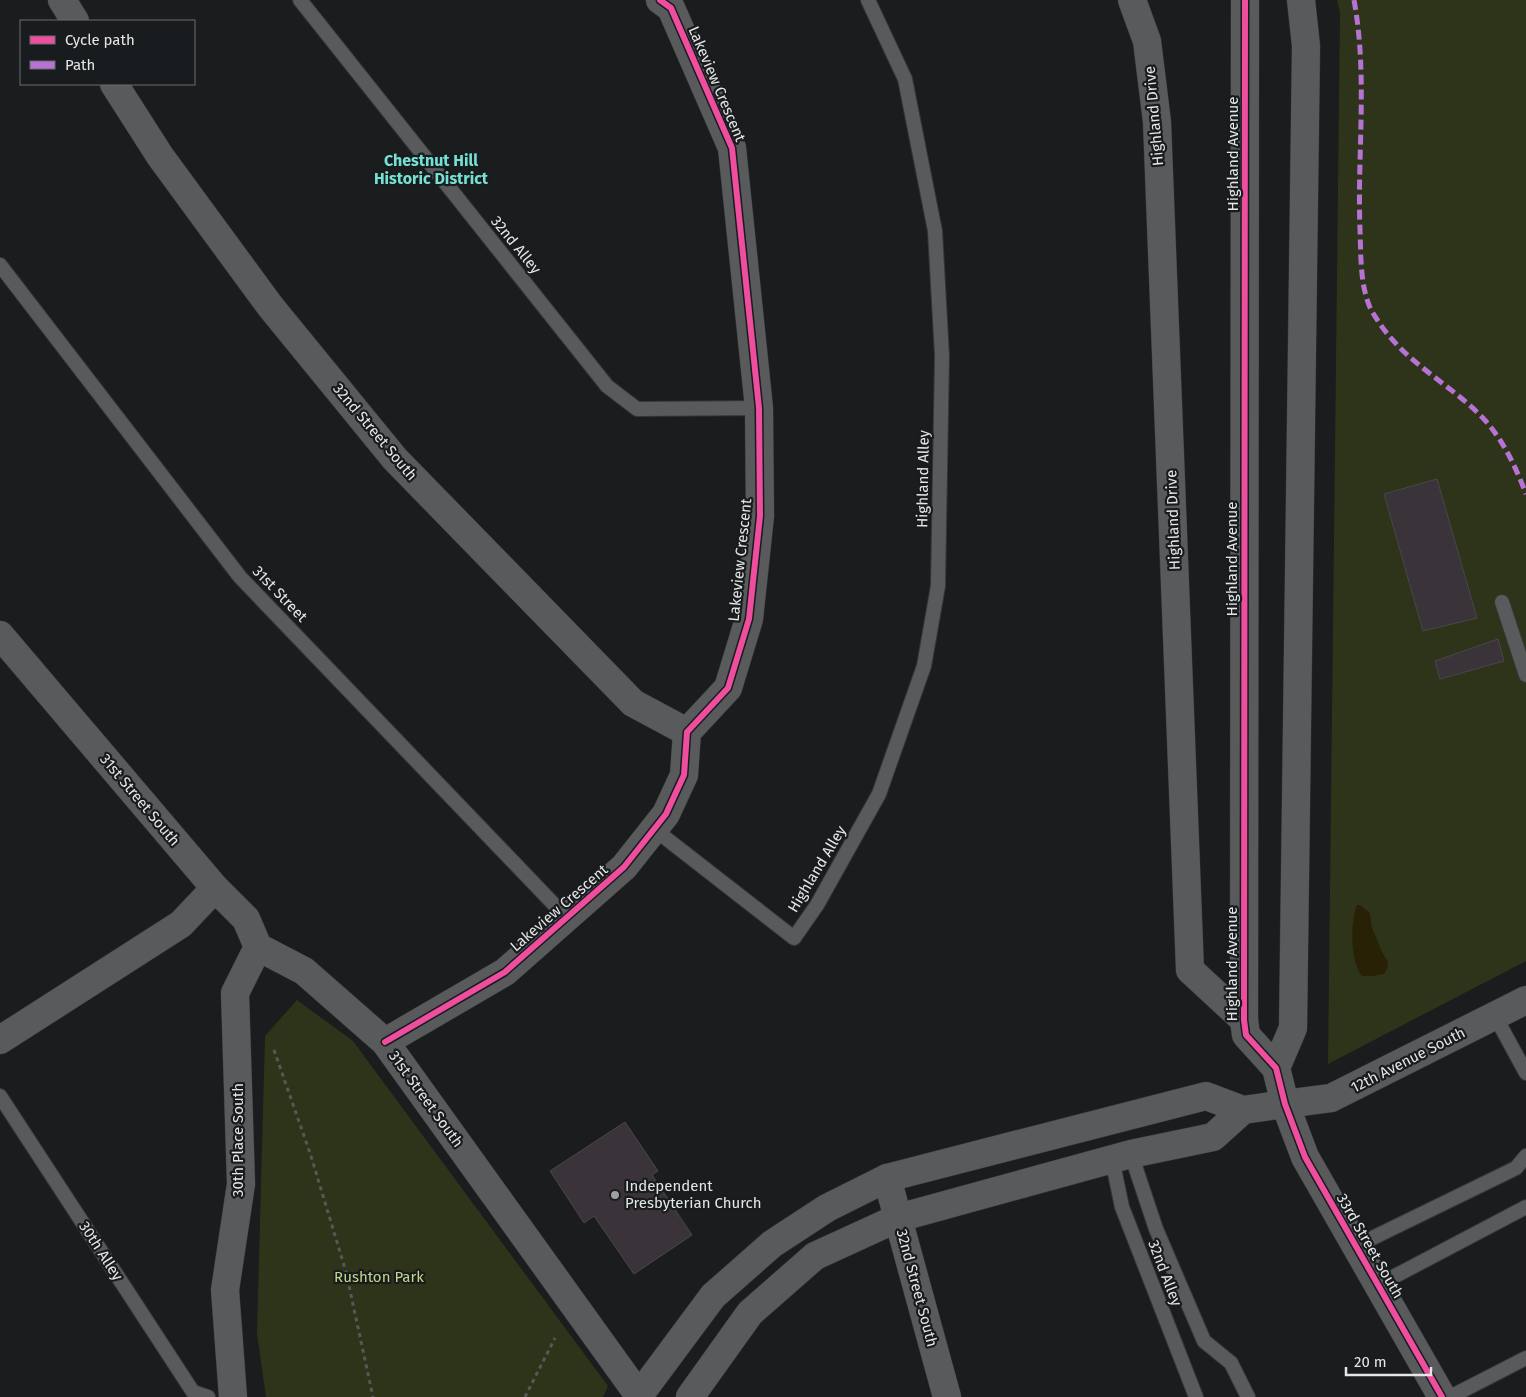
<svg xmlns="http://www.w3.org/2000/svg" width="1526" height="1397" viewBox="0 0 1526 1397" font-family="'Fira Sans',sans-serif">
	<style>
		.green { fill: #2e341a }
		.sand { fill: #282106 }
		.building { fill: #3a333a; stroke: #484849 }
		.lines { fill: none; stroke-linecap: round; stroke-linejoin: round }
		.lane-casing { stroke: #353738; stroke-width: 16 }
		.street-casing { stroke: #353738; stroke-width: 29 }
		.secondary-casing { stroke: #353738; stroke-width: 29 }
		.path { stroke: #565858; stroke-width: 3; stroke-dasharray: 4 4; stroke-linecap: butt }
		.lane { stroke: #595a5b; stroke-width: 14 }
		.street { stroke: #595a5b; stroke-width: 28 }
		.secondary { stroke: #595a5b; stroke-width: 28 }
		.quiet { stroke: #b673d3; stroke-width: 5; stroke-dasharray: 10 5; stroke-linecap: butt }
		.cycleway-casing { stroke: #191c1e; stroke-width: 9 }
		.cycleway { stroke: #ef4d9e; stroke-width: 6 }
		.poi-dot { fill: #9d9fa0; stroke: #191c1e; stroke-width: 2 }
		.labels { text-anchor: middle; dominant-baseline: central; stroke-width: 4.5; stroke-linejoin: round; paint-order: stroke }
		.street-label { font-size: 15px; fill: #e4e6e7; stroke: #191c1e }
		.poi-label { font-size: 15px; fill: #e4e6e7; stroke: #191c1e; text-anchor: start }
		.park-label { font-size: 15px; fill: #c2d786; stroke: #191c1e }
		.neighbourhood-label { font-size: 16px; font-weight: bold; fill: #76e0d3; stroke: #191c1e }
	</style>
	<rect width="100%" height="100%" fill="#1a1c1d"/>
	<!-- green -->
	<path class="green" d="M1337 0H1526V961L1328 1064 1340 13Z
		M297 1000 353 1041 608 1386 603 1397H266L257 1333 265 1036Z"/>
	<!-- sand -->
	<path class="sand" d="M1357 905H1360L1370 913 1372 928 1382 952 1388 962V967L1384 974 1373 976H1362C1350 961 1350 922 1357 905Z"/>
	<!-- building -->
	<path class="building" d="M1437 479 1477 618 1423 631 1384 494Z
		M1498 639 1504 661 1440 679 1435 661Z
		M625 1122 658 1171 652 1175 692 1235 634 1274 594 1216 584 1223 550 1171Z"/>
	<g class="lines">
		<!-- lane casing -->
		<g class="lane-casing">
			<path id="lane" d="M300 0 607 386 637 409 759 408
				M0 265 240 577 567 918
				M1502 602 1526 675
				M654 829 794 938 817 905 879 794 924 666 938 586 942 356 935 231 905 79 868 0
				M1495 1016 1526 1073
				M0 1096 193 1392 208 1397
				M1131 1154 1156 1229 1204 1341 1231 1363 1248 1397
				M1112 1159 1122 1207 1196 1397
				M1356 1246 1516 1168 1526 1156
				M1378 1285 1526 1207
				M1450 1397 1526 1358"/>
		</g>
		<!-- street casing -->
		<g class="street-casing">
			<path id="street" d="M62 0 75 21
				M1132 0 1147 41 1157 122 1190 970 1244 1020
				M114 84 160 156 270 306 395 459 633 703 687 732
				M0 635 215 888 246 919 258 947 304 971 385 1042 640 1397
				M0 1040 181 924 215 888
				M385 1042 505 972 624 867 666 814 684 775 687 732 728 688 749 619 760 516 759 408 732 148 671 8 660 0
				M887 1178 947 1397
				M233 1397 225 1290 241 1184 235 993 258 947
				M1442 1397 1305 1157 1285 1104 1331 1098 1526 1000"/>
		</g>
		<!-- secondary casing -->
		<g class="secondary-casing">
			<path id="secondary" d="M1276 1068 1293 1028 1306 46 1301 0
				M638 1397 713 1296 772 1244 827 1208 887 1178 1206 1096 1243 1110 1285 1104 1276 1068 1246 1035 1244 1020 1245 0
				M690 1397 750 1313 815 1256 898 1218 1131 1154 1213 1137 1243 1110"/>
		</g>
		<!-- path -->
		<path class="path" d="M274 1050 311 1156 346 1272 373 1397
			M525 1397 555 1338"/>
		<!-- lane -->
		<use href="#lane" class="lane"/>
		<!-- street -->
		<use href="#street" class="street"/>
		<!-- secondary -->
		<use href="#secondary" class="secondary"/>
		<!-- quiet -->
		<path class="quiet" d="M1354 0C1368 76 1357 154 1360 230 1361 255 1360 282 1369 305 1371 311 1375 316 1378 321 1403 360 1446 382 1478 413 1501 435 1515 465 1526 494"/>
		<!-- cycleway casing -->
		<g class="cycleway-casing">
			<path id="cycleway" d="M1245 0 1244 1020 1246 1035 1276 1068 1285 1104 1305 1157 1442 1397
				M385 1042 505 972 624 867 666 814 684 775 687 732 728 688 749 619 760 516 759 408 732 148 671 8 660 0"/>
		</g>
		<!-- cycleway -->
		<use href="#cycleway" class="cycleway"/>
	</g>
	<!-- markers -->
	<circle class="poi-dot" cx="615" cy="1195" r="5"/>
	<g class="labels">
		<!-- street labels -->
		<g class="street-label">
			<text transform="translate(717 84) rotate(67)">Lakeview Crescent</text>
			<text transform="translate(1154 116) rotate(-95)">Highland Drive</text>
			<text transform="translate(1233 154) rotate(-90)">Highland Avenue</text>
			<text transform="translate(516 245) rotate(51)">32nd Alley</text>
			<text transform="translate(375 432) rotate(50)">32nd Street South</text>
			<text transform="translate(923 479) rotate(-89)">Highland Alley</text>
			<text transform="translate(1173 520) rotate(-92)">Highland Drive</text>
			<text transform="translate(1232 559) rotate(-90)">Highland Avenue</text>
			<text transform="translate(740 560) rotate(-84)">Lakeview Crescent</text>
			<text transform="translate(280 594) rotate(46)">31st Street</text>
			<text transform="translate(140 800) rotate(50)">31st Street South</text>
			<text transform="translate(817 869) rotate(-59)">Highland Alley</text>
			<text transform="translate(559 908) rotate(-41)">Lakeview Crescent</text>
			<text transform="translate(1232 964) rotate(-90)">Highland Avenue</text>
			<text transform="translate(1408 1060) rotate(-27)">12th Avenue South</text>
			<text transform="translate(426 1099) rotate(54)">31st Street South</text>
			<text transform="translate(238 1140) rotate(-90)">30th Place South</text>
			<text transform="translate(1370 1246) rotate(60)">33rd Street South</text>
			<text transform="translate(101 1251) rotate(57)">30th Alley</text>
			<text transform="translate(1165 1273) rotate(69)">32nd Alley</text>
			<text transform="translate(917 1288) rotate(75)">32nd Street South</text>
		</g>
		<!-- poi labels -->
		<g class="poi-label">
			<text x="625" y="1186">Independent<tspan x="625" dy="17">Presbyterian Church</tspan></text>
		</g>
		<!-- park labels -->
		<g class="park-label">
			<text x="379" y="1277">Rushton Park</text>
		</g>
		<!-- neighbourhood labels -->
		<g class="neighbourhood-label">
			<text x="431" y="160">Chestnut Hill<tspan x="431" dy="18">Historic District</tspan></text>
		</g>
	</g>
	<!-- legend -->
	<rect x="20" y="20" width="175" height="65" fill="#191c1e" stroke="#6a6d6e"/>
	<rect x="30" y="36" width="25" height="8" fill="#ef4d9e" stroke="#6a6d6e"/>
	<text x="65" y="45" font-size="15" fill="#e4e6e7">Cycle path</text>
	<rect x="30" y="61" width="25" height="8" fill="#b673d3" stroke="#6a6d6e"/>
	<text x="65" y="70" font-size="15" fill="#e4e6e7">Path</text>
	<!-- scale -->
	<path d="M1346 1367v8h85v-8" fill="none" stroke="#e4e6e7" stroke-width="2.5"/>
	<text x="1354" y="1367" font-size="15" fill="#e4e6e7" stroke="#191c1e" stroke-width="4" paint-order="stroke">20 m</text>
</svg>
